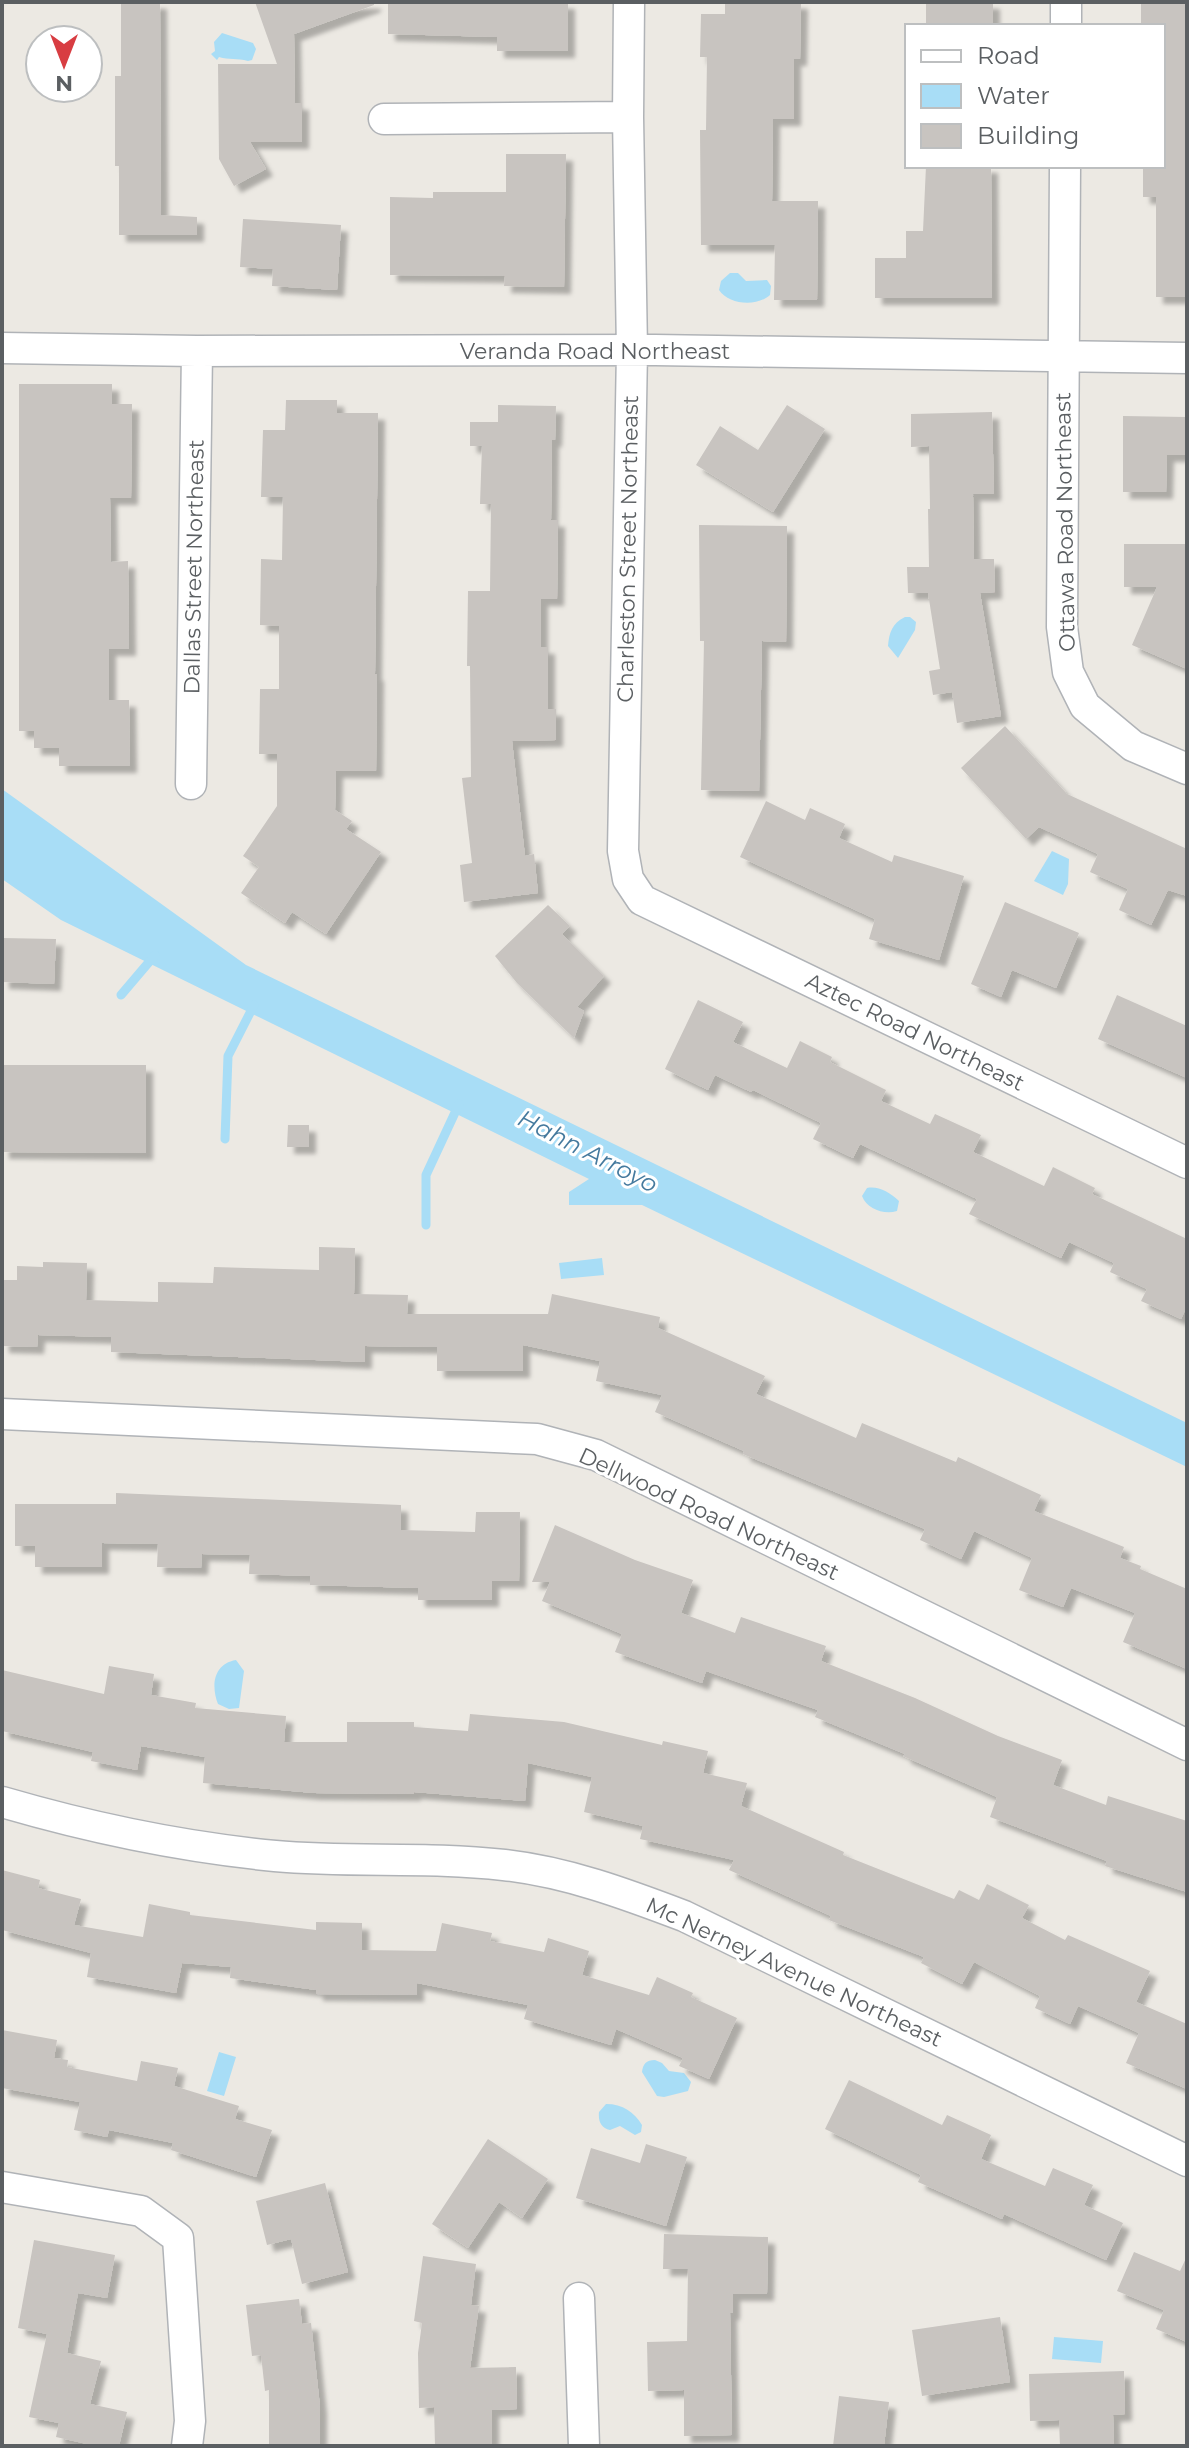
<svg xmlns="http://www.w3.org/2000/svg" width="1189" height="2448" viewBox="0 0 1189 2448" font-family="Montserrat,sans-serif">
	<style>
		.water { fill: #a8ddf6 }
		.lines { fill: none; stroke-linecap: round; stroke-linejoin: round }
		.stream { stroke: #a8ddf6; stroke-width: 9 }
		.building { fill: #c8c4c0; filter: url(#shadow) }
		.minor-casing { stroke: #b0b3b7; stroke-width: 33 }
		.minor { stroke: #fff; stroke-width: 30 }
		.labels { text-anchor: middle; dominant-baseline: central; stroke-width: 6; stroke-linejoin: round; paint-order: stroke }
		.street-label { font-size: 22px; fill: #5b5f62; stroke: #fff }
		.water-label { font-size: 24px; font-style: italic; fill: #457a9e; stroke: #fff }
	</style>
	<defs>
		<filter id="shadow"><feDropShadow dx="7" dy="7" stdDeviation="2" flood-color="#0004"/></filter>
	</defs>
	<rect width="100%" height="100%" fill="#ece9e3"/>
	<!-- water -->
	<path class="water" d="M222 33 253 43 256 49 252 60 248 61C237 58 229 60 219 57L217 60 211 54 215 51 214 42Z
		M730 273H738L746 281 767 280 771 286 770 295C757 307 729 305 719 290L721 281Z
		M905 617H910L916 622 915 630 898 658 888 646C889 633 892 623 905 617Z
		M2 789 246 965 1187 1423V1467L642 1205H569V1192L589 1179 61 920 2 879Z
		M1052 851 1069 859 1068 884 1063 895 1034 881Z
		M867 1188C879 1186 889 1192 899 1201L897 1211C884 1215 867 1209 862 1196Z
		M602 1258 604 1275 561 1279 559 1263Z
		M236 1660 244 1671 239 1708 229 1709 218 1704C211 1686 213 1664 236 1660Z
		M219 2052 236 2057 224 2096 207 2091Z
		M655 2060 662 2063 669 2071 684 2073 691 2082 688 2091 664 2097 657 2096 642 2072C643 2064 646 2060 655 2060Z
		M606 2104C623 2104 634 2112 642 2125L641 2132 635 2135 620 2126 610 2130C601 2128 598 2121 599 2112Z
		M1054 2337 1103 2341 1101 2363 1052 2359Z"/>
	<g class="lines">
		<!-- stream -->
		<path class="stream" d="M121 995 155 955
			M225 1139 228 1056 254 1005
			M426 1225V1175L459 1104"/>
	</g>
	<!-- building -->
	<path class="building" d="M121 2H160L161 215 197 217V235H119V166H115V76H121Z
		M255 2H374V5L294 34 295 103H302V142H250L266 169 234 186 219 159 218 64H277Z
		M388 2H568V51H497V37L388 34Z
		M725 2H801L800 59H794V119H773L772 201H818L817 300H774L775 245H701L700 130H706L707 57H700L701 14H725Z
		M926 2H993V26H926Z
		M1141 2H1187V297H1156V197H1143V166H1163V26H1141Z
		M506 154H566L564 287 504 286 505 276 390 275V197L433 198V192H506Z
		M926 166H991L992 298H875V258H906V231H923Z
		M243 219 341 225 337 290 272 286 273 269 240 267Z
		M19 384H112V404H132L131 498H110L111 562 128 561 129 649H109V700H129L130 766H59V748H34V731H19Z
		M286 400H337V413H378L375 674H377L376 771H336L335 810 352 821 346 829 381 852 326 934 292 912 285 923 241 893 259 867 243 856 277 806V754H259L260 689H279V626L260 625 261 559 282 560 283 497H261L263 430H285Z
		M498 405 556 406 555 440H552L551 520H558L557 599H541V647H548V709H556V740L512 741 525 856 534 854 538 893 464 902 460 865 472 863 462 778 471 777 470 666H467L468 591H490L491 504H480L482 446H470V422H498Z
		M787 405 825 429 773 512 696 465 720 426 758 450Z
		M992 412 994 494H973L974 559H994L995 592 980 593 1001 716 957 723 952 692 933 695 929 671 940 669 928 593H908L907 567H929L928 509H930L929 446 911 447V414Z
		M1123 416 1187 417V455H1167L1166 492H1123Z
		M699 525 787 526 786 642 762 641 759 791 701 790 704 641H700Z
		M1124 544H1187V669L1132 645 1157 587H1124Z
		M1005 726 1067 794 1187 849V896L1168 890 1151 925 1119 910 1128 889 1090 872 1098 854 1039 827 1026 839 961 768Z
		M766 801 805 820 810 808 845 824 839 838 892 862 894 855 964 876 939 960 869 939 875 919 740 857Z
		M1005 902 1079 933 1056 988 1012 970 1001 997 971 984Z
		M548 905 570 926 562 934 604 976 577 1007 584 1011 574 1038 517 983 495 956Z
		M2 938 56 939 54 984 2 982Z
		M1117 995 1187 1026V1078L1098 1039Z
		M698 1000 743 1022 733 1042 787 1068 800 1041 832 1057 830 1062 886 1090 881 1101 930 1124 935 1114 981 1135 973 1152 1044 1186 1053 1167 1095 1188 1092 1194 1187 1239V1306L1181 1319 1141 1301 1147 1289 1110 1272 1114 1263 1069 1242 1061 1258 969 1214 977 1199 860 1144 853 1158 813 1139 821 1123 753 1090 751 1092 715 1075 708 1090 665 1069Z
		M2 1065H146V1153L2 1152Z
		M288 1125H309V1147H287Z
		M319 1247 355 1248 354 1294 408 1295 407 1314H548L552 1294 660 1317 658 1328 765 1376 756 1394 856 1438 862 1423 956 1462 958 1457 1041 1495 1034 1511 1124 1547 1120 1558 1141 1566 1140 1569 1187 1589V1669L1123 1642 1135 1613 1071 1588 1063 1607 1019 1590 1032 1558 974 1531 961 1559 920 1540 925 1529 743 1454 744 1451 655 1412 662 1395 596 1381 600 1361 523 1345V1371H437V1347L365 1346V1362L111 1352V1337L38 1335 37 1347 2 1346V1280H17V1266L43 1267V1262L87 1263 86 1300 158 1302V1282L213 1283 214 1267 319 1270Z
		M116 1493 401 1505V1530L475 1532 476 1512H520L519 1581H492V1600H418V1588L310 1585V1576L249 1574 250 1555 202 1554 201 1568 157 1567 158 1544 102 1543V1567H35V1546H15V1504H116Z
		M555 1525 635 1560 693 1580 681 1613 735 1633 741 1617 826 1646 821 1661 915 1698 998 1736 1062 1760 1053 1785 1106 1805 1108 1796 1187 1821V1892L1105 1866 1107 1861 990 1817 997 1797 903 1756 905 1754 815 1717 818 1710 706 1671 702 1683 615 1652 622 1634 542 1601 550 1582H532Z
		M109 1666 154 1674 151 1695 196 1703 195 1708 286 1716 284 1742H347V1722H414V1727L468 1731 470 1714 564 1722 662 1745 663 1741 708 1751 703 1773 747 1783 741 1806 844 1852 843 1855 954 1899 959 1890 979 1900 987 1884 1029 1905 1022 1918 1065 1940 1068 1935 1150 1971 1136 2002 1187 2024V2089L1126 2063 1139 2033 1078 2006 1070 2024 1035 2008 1040 1996 974 1962 962 1984 921 1963 924 1957 829 1920 831 1916 729 1870 734 1860 640 1839 643 1826 584 1812 592 1777 528 1763 525 1801 414 1792V1794L313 1793 203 1783 205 1757 141 1746 137 1770 91 1761 93 1752 2 1731V1670L104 1694Z
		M2 1870 40 1880 38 1888 81 1899 74 1925 143 1937 149 1904 190 1912V1915L316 1930V1922L362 1923V1950L436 1951 442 1923 492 1933 490 1941 544 1952 548 1938 589 1951 582 1975 649 1995 657 1977 693 1993 691 1997 737 2018 709 2079 679 2066 683 2058 616 2029 611 2045 524 2019 528 2005 417 1983V1995L316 1994V1990L230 1978 231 1967 182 1963 176 1993 87 1977 91 1953 2 1930Z
		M2 2030 57 2040 54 2058 68 2060 67 2067 137 2081 141 2061 178 2068 174 2086 239 2106 235 2119 272 2130 256 2177 171 2150 173 2143 109 2130 107 2137 74 2130 80 2102 2 2088Z
		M849 2080 942 2125 947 2115 991 2135 981 2159 1045 2186 1053 2168 1093 2185 1084 2205 1123 2223 1106 2260 1004 2214 1002 2219 918 2182 921 2175 825 2129Z
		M488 2139 548 2179 522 2218 499 2202 468 2248 432 2224Z
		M646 2144 687 2157 666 2226 576 2198 591 2148 640 2163Z
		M325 2183 348 2272 302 2284 291 2239 267 2245 256 2201Z
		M664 2234 768 2237 767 2294H733V2313H730L732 2435 684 2436V2390L648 2391 647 2342 687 2341 688 2269H663Z
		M34 2240 115 2255 107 2298 78 2293 67 2353 101 2361 90 2404 127 2412 119 2446H96L56 2437 59 2423 29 2417 47 2334 18 2328Z
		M1134 2252 1180 2271 1187 2256V2342L1156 2329 1164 2310 1117 2291Z
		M423 2256 476 2264 471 2305 479 2306 470 2368 516 2367 517 2409 492 2410V2446H435L434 2407 419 2408 418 2353 422 2323 414 2321Z
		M299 2299 302 2324 311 2323 320 2407V2446H269V2390L265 2391 261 2355 252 2356 246 2305Z
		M1000 2317 1010 2382 922 2396 912 2330Z
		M1124 2371 1125 2414 1113 2415 1114 2446H1060L1059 2420 1030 2421 1029 2374Z
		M839 2396 889 2402 884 2446H833Z"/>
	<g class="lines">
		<!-- minor casing -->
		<g class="minor-casing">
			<path id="minor" d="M629 2 628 117 632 350 623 851 628 879 642 900 1187 1163
				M1066 26V2
				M384 119 628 117
				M1065 166 1062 627 1068 672 1085 706 1133 746 1187 769
				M2 348 197 351 655 350 1187 358
				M191 784 197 351
				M2 1414 537 1439 596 1455 1187 1745
				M2 1802C91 1828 182 1847 275 1856 351 1863 428 1856 504 1865 567 1872 626 1894 684 1916L1187 2161
				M2 2187 141 2211 178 2238 190 2421 187 2446
				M579 2298 584 2446"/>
		</g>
		<!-- minor -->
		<use href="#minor" class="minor"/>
	</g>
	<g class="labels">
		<!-- street labels -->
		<g class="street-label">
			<text x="595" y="351">Veranda Road Northeast</text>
			<text transform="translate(1065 522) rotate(-91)">Ottawa Road Northeast</text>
			<text transform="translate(628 549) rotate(-89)">Charleston Street Northeast</text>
			<text transform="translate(194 567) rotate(-89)">Dallas Street Northeast</text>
			<text transform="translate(915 1032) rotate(26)">Aztec Road Northeast</text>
			<text transform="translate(709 1514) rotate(25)">Dellwood Road Northeast</text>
			<text transform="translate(794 1972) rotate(25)">Mc Nerney Avenue Northeast</text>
		</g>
		<!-- water labels -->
		<g class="water-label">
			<text transform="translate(588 1151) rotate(27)">Hahn Arroyo</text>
		</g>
	</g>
	<!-- border -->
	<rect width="1189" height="2448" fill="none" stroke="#5b5f62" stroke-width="8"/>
	<!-- legend -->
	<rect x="905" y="24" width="260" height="144" fill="#ffffff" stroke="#bdbfc0" stroke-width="2"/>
	<rect x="921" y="50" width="40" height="12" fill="#ffffff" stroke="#bdbfc0" stroke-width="2"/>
	<text x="977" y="64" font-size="24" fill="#5b5f62">Road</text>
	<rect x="921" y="84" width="40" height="24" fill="#a8ddf6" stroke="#bdbfc0" stroke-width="2"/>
	<text x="977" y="104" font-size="24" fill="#5b5f62">Water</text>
	<rect x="921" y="124" width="40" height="24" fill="#c8c4c0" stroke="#bdbfc0" stroke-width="2"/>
	<text x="977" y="144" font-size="24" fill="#5b5f62">Building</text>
	<!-- north arrow -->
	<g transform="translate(64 64) rotate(180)"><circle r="38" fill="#ffffff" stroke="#bdbfc0" stroke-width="2"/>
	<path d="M0-6L14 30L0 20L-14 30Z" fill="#d83d42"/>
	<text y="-12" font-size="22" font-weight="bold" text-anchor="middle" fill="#5b5f62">N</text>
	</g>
</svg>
